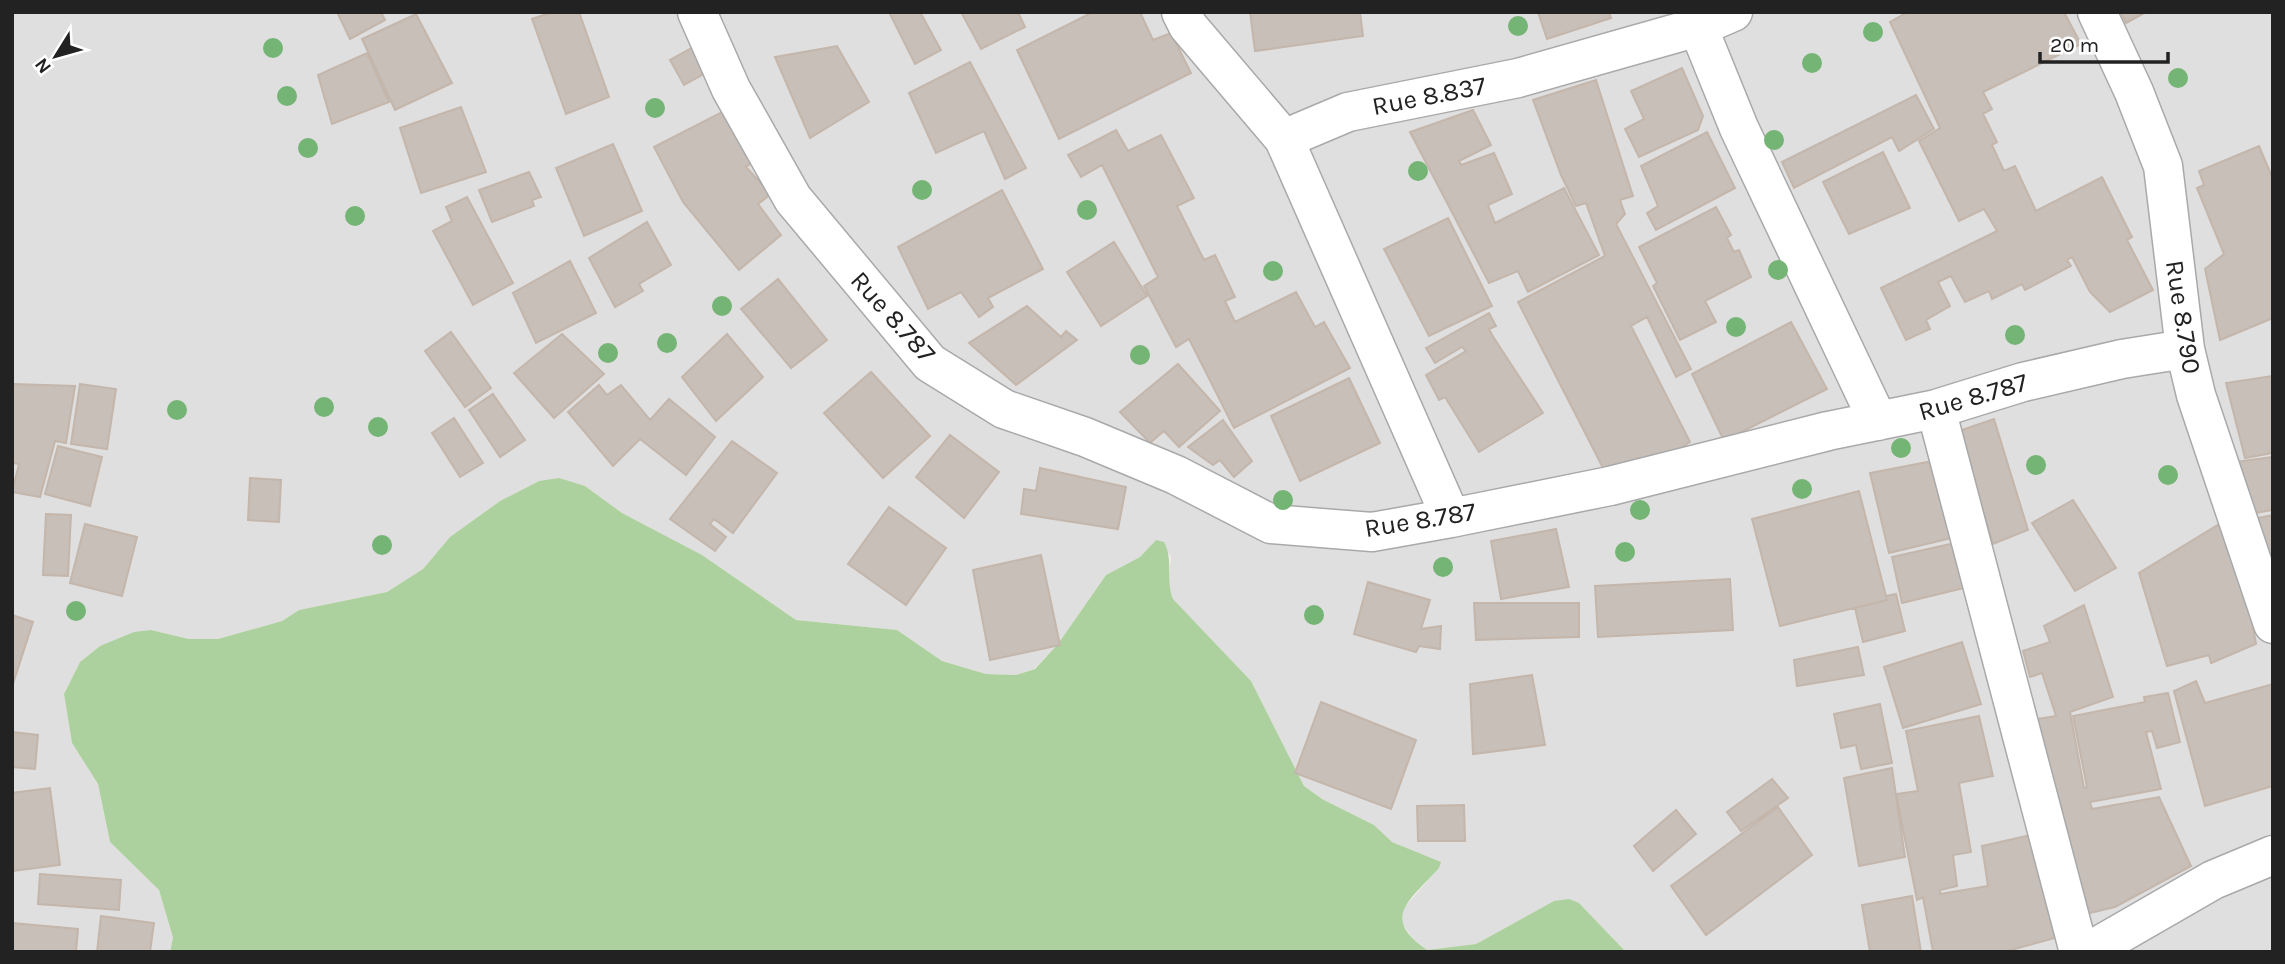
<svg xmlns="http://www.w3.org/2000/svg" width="2285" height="964" viewBox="0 0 2285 964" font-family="Karla,sans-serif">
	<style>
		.residential { fill: #e0dfdf }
		.forest { fill: #add19e }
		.building { fill: #c7bfb8; stroke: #c4b6ab; stroke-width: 2 }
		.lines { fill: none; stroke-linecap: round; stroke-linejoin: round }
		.minor-casing { stroke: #a9a9a9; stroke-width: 41 }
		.minor { stroke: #fff; stroke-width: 38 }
		.tree { fill: #74b475 }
		.labels { text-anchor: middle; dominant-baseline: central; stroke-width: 6; stroke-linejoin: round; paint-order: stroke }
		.street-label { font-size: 26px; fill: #222; stroke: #fff }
	</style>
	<rect width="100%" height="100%" fill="#f2efe9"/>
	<!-- residential -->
	<path class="residential" d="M12 12H2273V952H1626L1579 903 1554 901 1476 944 1427 950 1416 943 1401 922V911L1439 868 1440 862 1392 842 1374 825 1322 799 1304 786 1251 681 1173 599 1168 588 1171 556 1156 540 1140 557 1106 575 1058 644 1034 669 1016 675 986 674 942 661 897 630 796 620 702 555 622 513 585 486 539 481 500 501 450 537 423 569 387 592 299 610 282 621 218 639H189L151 630 100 646 80 662 64 694 72 743 98 784 110 842 159 890 173 939 170 952H12Z"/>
	<!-- forest -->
	<path class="forest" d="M559 478 585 486 622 513 702 555 796 620 897 630 942 661 986 674 1016 675 1035 669 1058 644 1106 575 1140 557 1156 540 1164 542C1174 561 1165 579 1173 599L1251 681 1304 786 1322 799 1374 825 1392 842 1441 862 1439 868C1411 900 1379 917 1427 950L1476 944 1554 901 1569 899 1579 903 1626 952H170L173 938 159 890 110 842 98 784 72 743 64 694 80 662 100 646 134 632 151 630 189 639H218L282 621 299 610 387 592 423 569 450 537 500 501 539 481Z"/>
	<!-- building -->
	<path class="building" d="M337 12H381L385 20 350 39Z
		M553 12H579L609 97 566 114 532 19Z
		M889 12H920L941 50 915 64Z
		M961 12H1018L1025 27 981 49Z
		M1093 12H1140L1153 40 1171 33 1191 73 1059 139 1017 50Z
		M1250 12H1360L1363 36 1255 51Z
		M1538 12H1609L1611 18 1547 39Z
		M1908 12H2064L2081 44 1983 92 1992 109 1983 114 1997 142 1992 145 2004 171 2015 166 2036 211 2102 177 2132 237 2127 240 2153 290 2110 312 2090 292 2072 257 2067 260 2071 266 2025 290 2022 284 1992 299 1989 291 1965 302 1951 276 1938 282 1950 306 1926 320 1930 329 1906 340 1881 288 1997 231 1984 209 1959 221 1919 141 1940 128 1890 22Z
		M2121 12H2146L2126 23Z
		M416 14 452 83 395 110 362 39Z
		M695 46 709 71 684 85 670 60Z
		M837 46 869 102 810 138 775 57Z
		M367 53 389 102 332 124 318 75Z
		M970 62 1026 168 1005 179 984 131 936 153 909 93Z
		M1682 68 1703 116 1698 130 1639 157 1625 129 1644 119 1631 91Z
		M1596 80 1633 196 1620 200 1625 214 1616 224 1691 369 1676 377 1647 317 1631 326 1690 442 1661 461 1604 470 1518 302 1605 256 1586 203 1576 206 1561 175 1533 100Z
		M1916 95 1934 129 1899 151 1892 137 1794 188 1782 162Z
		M461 107 486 172 421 193 400 128Z
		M726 110 753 162 746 167 771 194 758 204 781 235 739 270 683 202 654 147Z
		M1473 110 1491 145 1459 161 1461 165 1494 153 1512 194 1488 205 1495 223 1564 188 1599 255 1528 292 1518 271 1489 283 1410 132Z
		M1116 130 1128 151 1161 135 1194 198 1177 206 1204 260 1215 255 1235 297 1225 301 1235 322 1296 292 1315 327 1324 322 1350 368 1234 428 1189 339 1176 347 1144 286 1158 277 1102 165 1081 177 1068 155Z
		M1707 132 1735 188 1656 230 1647 213 1658 206 1641 166Z
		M613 144 642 211 584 236 556 168Z
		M2259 146 2273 179V318L2220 340 2205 269 2224 254 2197 188 2204 185 2199 171Z
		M1883 152 1910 208 1849 234 1823 182Z
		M529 172 541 197 532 200 534 206 492 222 479 190Z
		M1002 190 1043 269 988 298 993 307 979 317 961 292 928 309 898 247Z
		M467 197 513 283 473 305 433 231 452 221 446 207Z
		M1716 207 1731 235 1727 238 1734 252 1739 250 1751 277 1705 301 1716 322 1680 340 1653 286 1657 283 1639 247Z
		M1448 218 1492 306 1429 336 1384 249Z
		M647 222 671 265 639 284 643 291 615 307 589 258Z
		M1114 242 1147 296 1101 326 1067 272Z
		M570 261 596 313 536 343 513 293Z
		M778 279 827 340 791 368 741 309Z
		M1027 306 1061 337 1066 331 1077 340 1016 385 969 343Z
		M1489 313 1496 326 1489 329 1492 335 1543 413 1479 452 1445 397 1439 400 1426 375 1466 351 1462 347 1435 363 1426 348Z
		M1791 322 1827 389 1724 441 1692 374Z
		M451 332 491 388 465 407 425 351Z
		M562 334 604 374 554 418 514 373Z
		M727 334 763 377 716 421 682 377Z
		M1178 364 1220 411 1179 447 1164 431 1150 443 1120 412Z
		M871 372 930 436 883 478 824 413Z
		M2273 376V453L2245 458 2226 383Z
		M1349 378 1380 443 1300 481 1271 416Z
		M13 384 75 386 66 443 55 441 40 497 12 492 19 464 12 463Z
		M80 384 116 389 107 449 71 444Z
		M599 385 607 395 621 385 650 420 669 399 715 437 686 475 640 439 613 466 568 412Z
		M493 394 525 440 500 457 469 410Z
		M454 418 483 463 460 477 432 433Z
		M1994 419 2028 530 1993 544 1959 431Z
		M1223 420 1252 461 1234 477 1220 460 1213 465 1188 447Z
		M950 435 999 472 964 518 916 477Z
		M732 441 777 473 733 533 714 519 710 524 726 537 715 551 670 519Z
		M58 446 102 457 90 506 45 494Z
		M2273 457V510L2243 515 2235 462Z
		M1943 459 1960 536 1889 553 1870 473Z
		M1040 468 1126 487 1118 529 1021 514 1024 489 1036 491Z
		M250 478 281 480 279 522 248 520Z
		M1859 491 1887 600 1780 626 1752 519Z
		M2073 500 2116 568 2075 591 2032 523Z
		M889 507 946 548 906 605 848 564Z
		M46 514 71 515 68 576 43 575Z
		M2273 515V566L2248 520Z
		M2221 523 2244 577 2256 644 2211 663 2209 655 2167 666 2139 573Z
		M85 524 137 537 122 596 70 583Z
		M1556 529 1569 587 1501 599 1491 541Z
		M1964 541 1972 586 1902 603 1892 557Z
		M1041 555 1060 645 990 660 973 570Z
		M1730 579 1733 630 1598 637 1595 586Z
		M1368 582 1430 600 1421 629 1441 626 1440 649 1419 646 1416 652 1354 634Z
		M1896 594 1905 631 1863 642 1855 608 1887 600 1886 596Z
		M1474 603H1579V637L1476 640Z
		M2084 605 2113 697 2070 712 2084 788 2087 787 2073 716 2145 702 2144 697 2168 693 2180 742 2157 748 2152 731 2146 732 2161 789 2090 802 2092 809 2159 797 2191 866 2115 907 2081 915 2037 719 2056 716 2042 673 2030 677 2023 651 2050 642 2044 626Z
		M12 615 33 622 12 687Z
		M1962 642 1981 704 1903 728 1884 667Z
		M1858 647 1864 675 1797 686 1794 660Z
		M1532 675 1545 745 1473 754 1470 684Z
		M2196 681 2205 703 2273 684V786L2205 806 2174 691Z
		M1321 702 1416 740 1391 809 1295 773Z
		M1880 704 1892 763 1861 769 1856 745 1841 748 1834 714Z
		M1979 716 1993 776 1959 783 1971 852 1953 855 1957 886 1940 890V894L1988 886 1982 846 2040 833 2058 937 2004 952H1933L1923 897 1917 900 1896 794 1918 791 1906 731Z
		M12 732 38 735 35 769 12 767Z
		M1892 768 1905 857 1859 866 1844 778Z
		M1772 779 1788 798 1741 831 1727 812Z
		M50 788 60 865 12 871V793Z
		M1464 805 1465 841H1418L1417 806Z
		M1778 807 1812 855 1706 935 1671 886Z
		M1676 810 1696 834 1653 871 1634 846Z
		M40 874 121 880 119 910 38 904Z
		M1912 896 1921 952H1870L1862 905Z
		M101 916 154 923 150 952H97Z
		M12 923 78 929 76 952H12Z"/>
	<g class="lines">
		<!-- minor casing -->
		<g class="minor-casing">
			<path id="minor" d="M697 12 731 89 793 199 930 363 1004 409 1085 437 1176 475 1271 524 1372 532 1451 518 1610 486 1828 431 1936 409 2023 382 2122 359 2185 349
				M1181 12 1188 26 1284 139 1348 112 1518 78 1698 27 1733 12
				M2097 12 2134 92 2163 166 2185 349 2196 395 2273 624
				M1698 27 1739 128 1878 421
				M1284 139 1451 518
				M1936 409 2079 952
				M2088 952 2213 880 2273 855"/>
		</g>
		<!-- minor -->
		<use href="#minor" class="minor"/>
	</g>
	<!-- trees -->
	<g class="tree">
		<circle cx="1518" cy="26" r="10"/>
		<circle cx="1873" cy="32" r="10"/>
		<circle cx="273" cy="48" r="10"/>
		<circle cx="1812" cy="63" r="10"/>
		<circle cx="2178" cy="78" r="10"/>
		<circle cx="287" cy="96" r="10"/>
		<circle cx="655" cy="108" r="10"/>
		<circle cx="1774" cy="140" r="10"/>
		<circle cx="308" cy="148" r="10"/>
		<circle cx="1418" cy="171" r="10"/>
		<circle cx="922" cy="190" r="10"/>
		<circle cx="1087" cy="210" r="10"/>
		<circle cx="355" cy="216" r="10"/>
		<circle cx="1778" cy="270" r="10"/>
		<circle cx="1273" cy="271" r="10"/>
		<circle cx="722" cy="306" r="10"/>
		<circle cx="1736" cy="327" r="10"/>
		<circle cx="2015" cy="335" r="10"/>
		<circle cx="667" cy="343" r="10"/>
		<circle cx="608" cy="353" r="10"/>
		<circle cx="1140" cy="355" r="10"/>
		<circle cx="324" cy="407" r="10"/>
		<circle cx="177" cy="410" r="10"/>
		<circle cx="378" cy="427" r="10"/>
		<circle cx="1901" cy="448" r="10"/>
		<circle cx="2036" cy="465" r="10"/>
		<circle cx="2168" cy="475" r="10"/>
		<circle cx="1802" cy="489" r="10"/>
		<circle cx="1283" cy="500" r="10"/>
		<circle cx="1640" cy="510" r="10"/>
		<circle cx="382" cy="545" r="10"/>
		<circle cx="1625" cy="552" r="10"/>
		<circle cx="1443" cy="567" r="10"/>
		<circle cx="76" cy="611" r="10"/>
		<circle cx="1314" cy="615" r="10"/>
	</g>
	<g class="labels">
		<!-- street labels -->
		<g class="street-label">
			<text transform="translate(1429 96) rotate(-11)">Rue 8.837</text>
			<text transform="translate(893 317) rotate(48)">Rue 8.787</text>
			<text transform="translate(2183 317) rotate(81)">Rue 8.790</text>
			<text transform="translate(1973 397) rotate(-16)">Rue 8.787</text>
			<text transform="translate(1420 520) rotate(-9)">Rue 8.787</text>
		</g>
	</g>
	<!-- border -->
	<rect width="2285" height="964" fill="none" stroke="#222222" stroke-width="28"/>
	<!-- north arrow -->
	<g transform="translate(56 56) rotate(233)" stroke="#ffffff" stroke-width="5" paint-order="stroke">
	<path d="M0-5L12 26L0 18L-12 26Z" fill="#222222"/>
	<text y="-10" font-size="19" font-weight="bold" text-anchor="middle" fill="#222222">N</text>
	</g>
	<!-- scale -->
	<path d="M2040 52v10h128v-10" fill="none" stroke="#222222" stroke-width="3.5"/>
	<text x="2050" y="52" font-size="21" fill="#222222" stroke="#ffffff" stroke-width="5" paint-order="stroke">20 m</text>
</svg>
